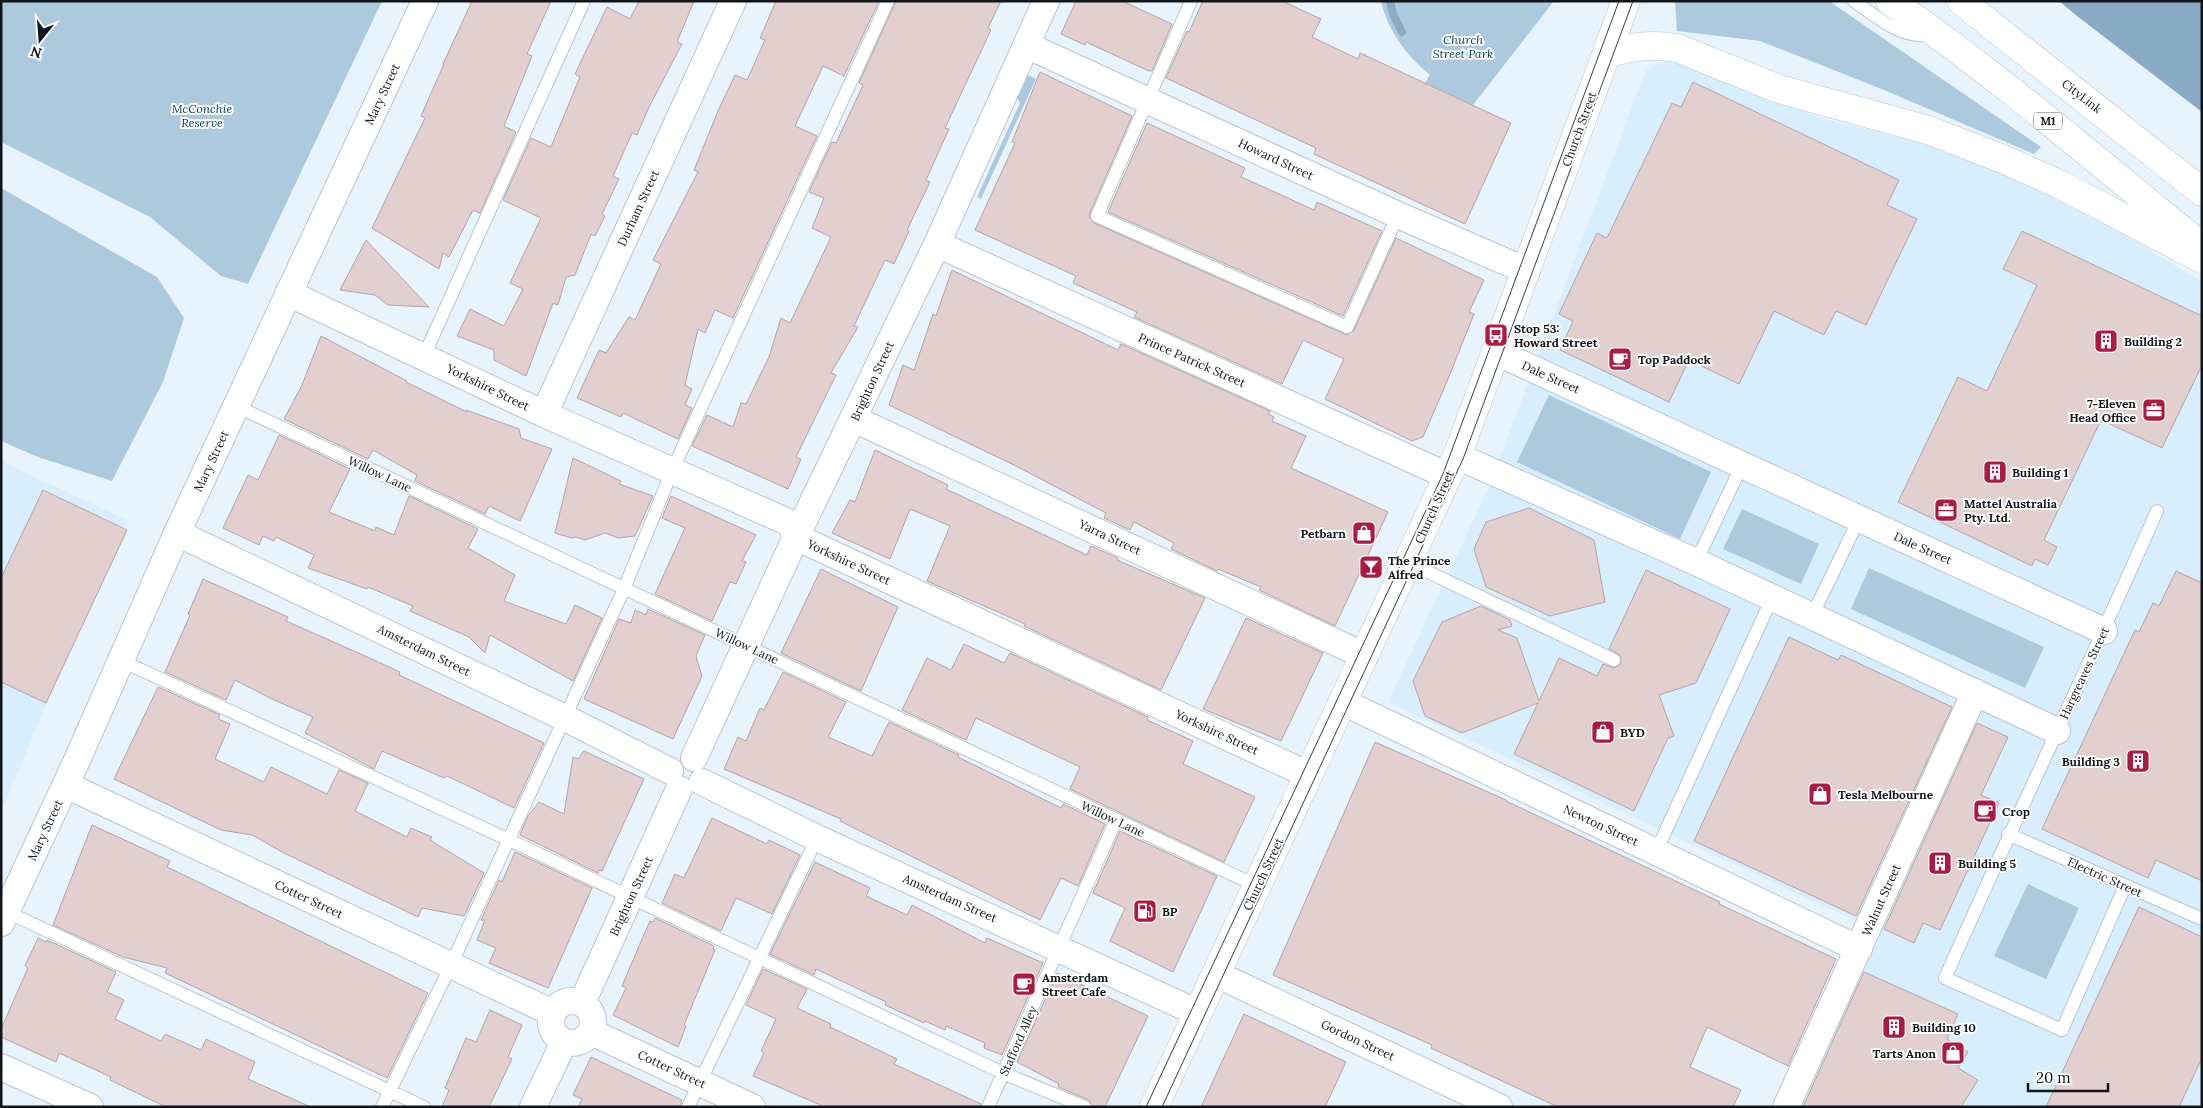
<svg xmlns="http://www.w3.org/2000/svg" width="2203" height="1108" viewBox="0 0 2203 1108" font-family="Lora,serif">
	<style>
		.built { fill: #d7eefd }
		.green { fill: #adc9dd }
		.water { fill: #89abc3 }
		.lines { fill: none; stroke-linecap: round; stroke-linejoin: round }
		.stream { stroke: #89abc3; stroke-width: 8 }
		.building { fill: #e2cfd0; stroke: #b6a3a5 }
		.service-casing { stroke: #b8c6d1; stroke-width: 14 }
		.minor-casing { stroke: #b8c6d1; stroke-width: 28 }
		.secondary-casing { stroke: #b8c6d1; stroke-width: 29 }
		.motorway-casing { stroke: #b8c6d1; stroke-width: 29 }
		.service { stroke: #fff; stroke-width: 12 }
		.minor { stroke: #fff; stroke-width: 26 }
		.secondary { stroke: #fff; stroke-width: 28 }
		.motorway { stroke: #fff; stroke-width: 28 }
		.tram { stroke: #373d42; stroke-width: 1 }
		.labels { text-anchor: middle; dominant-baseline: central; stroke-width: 4; stroke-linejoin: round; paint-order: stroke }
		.shield { fill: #fff; stroke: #585c5f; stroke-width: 1 }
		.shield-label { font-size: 11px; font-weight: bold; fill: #11161a }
		.park-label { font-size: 12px; font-style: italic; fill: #004262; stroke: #fff }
		.street-label { font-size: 12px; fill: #11161a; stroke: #fff }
		.poi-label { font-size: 12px; font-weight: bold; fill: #11161a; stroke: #fff; text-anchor: start }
	</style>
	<rect width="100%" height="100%" fill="#e8f4fd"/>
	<!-- built -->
	<path class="built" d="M1669 60 1822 118 1960 153 2106 223 2202 282V1107H1779L1864 925 1388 702 1489 487 1646 70Z
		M1 461 129 521 119 531 1 812Z"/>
	<!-- green -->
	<path class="green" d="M1 1H382L248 284 221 276 150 217 1 142Z
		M1381 1H1554L1473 105 1425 83 1430 75C1406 55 1388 31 1381 1Z
		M1675 1H1829L2041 147 2034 154 1884 90 1760 41 1677 31Z
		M1028 75 1036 79 981 199 977 197 1020 103 1016 96Z
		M1 188 157 277 184 318 163 382 112 481 38 457 1 441Z
		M1549 395 1711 472 1680 539 1517 462Z
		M1742 509 1819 544 1801 584 1723 549Z
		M1869 568 2044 647 2025 688 1851 609Z
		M2028 884 2079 908 2046 979 1994 956Z"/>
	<!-- water -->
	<path class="water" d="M2059 1H2202V112L2077 16Z"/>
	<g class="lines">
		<!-- stream -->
		<path class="stream" d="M1390 1 1393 14 1402 32"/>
	</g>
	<!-- building -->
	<path class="building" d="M472 1H551L527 54 532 56 504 126 516 132 480 213 473 210 449 257 443 253 439 269 372 228 425 118 421 116 444 64H443Z
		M639 1H694L677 42 682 44 649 107 637 135 632 133 613 176 619 179 602 214 605 216 595 236 591 234 575 275 566 277 558 305 553 303 526 376 494 360V350L457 336 470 309 504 326 523 289 510 283 541 218 503 200 531 138 551 147 580 77 575 74 607 7 630 19Z
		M776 1H879L844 76 823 66 795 126 817 136 733 318 715 310 705 333 698 329 685 385 692 389 685 405 692 408 678 439 623 413 621 417 577 398 599 350 606 353 629 317 635 320 661 264 653 260 698 172 694 170 718 111 735 75 747 80 765 40 760 38Z
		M896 1H1001L988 28 991 30 945 128 949 129 926 180 930 182 907 230 909 231 894 264 885 260 854 326 858 327 831 373 836 375 796 457 801 459 788 489 692 446 707 415 733 427 741 403 746 404 769 357 781 318 790 323 831 237 812 228 824 198 809 192 832 142 836 143 863 85 859 83Z
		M1076 1H1122L1172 24 1152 71H1149L1086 42 1085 45 1061 34Z
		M1203 1H1282L1321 19 1312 37 1358 59 1360 53 1511 123 1465 224 1314 154 1316 148 1166 78 1187 31 1189 32Z
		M1040 72 1132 116 1090 213 1089 217 1094 223 1347 335 1354 330 1396 238 1484 280 1469 312 1474 314 1446 384 1423 437 1412 441 1325 399 1344 359 1303 340 1282 384 1134 317 1137 312 1073 283 1076 276 975 230 1015 143 1012 142Z
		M1693 82 1899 180 1887 205 1917 219 1866 325 1836 311 1824 335 1774 311 1739 384 1689 360 1669 402 1560 350 1573 321 1559 314 1597 233 1607 238 1672 103 1681 107Z
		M1147 123 1245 168 1241 177 1277 193 1314 210 1317 202 1382 231 1343 316 1108 212Z
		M2022 231 2202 316V365L2162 448 2101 420 2044 540 2057 547 2048 565 2035 559 2032 566 1898 502 1958 377 1987 391 2037 285 2003 269Z
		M366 240 429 307 388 305 375 295 340 290Z
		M952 270 1118 350 1121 344 1270 411 1268 414 1274 417 1272 421 1306 436 1291 468 1388 512 1335 626 1259 590 1261 587 1218 569 1217 571 1171 549 1174 543 1134 522 1130 530 1104 518 1106 513 1016 466 889 405 903 365 914 370 933 314 936 316Z
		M321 336 407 381 406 382 467 412 466 410 519 429 521 438 552 449 520 521 489 506 485 514 415 481 417 475 373 450 368 459 284 419 302 385Z
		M279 435 350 469 329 512 375 531 376 527 394 535 409 496 478 529 468 548 515 575 504 601 566 624 575 605 602 618 573 681 490 635 485 653 469 637 410 611 413 606 368 587 367 589 308 568 314 555 276 537 274 541 263 536 259 545 223 528 248 475 258 480Z
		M875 450 948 485 946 489 1087 555 1091 546 1118 558 1117 560 1205 598 1161 690 1024 626 1025 624 927 581 950 526 910 509 890 559 832 533 850 500 855 502Z
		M573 458 621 481 619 484 653 496 635 536 618 538 605 533 585 540 576 537 571 538 555 533Z
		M43 490 127 530 46 703 1 682V578Z
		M671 496 756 535 742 561 746 562 736 584 730 582 712 621 655 594 685 528 662 518Z
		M1529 508 1594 540 1605 602 1550 616 1486 587 1474 549 1486 522Z
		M821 569 898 607 861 691 781 653Z
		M1646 570 1730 609 1696 683 1659 695 1674 736 1668 738 1634 811 1514 754 1538 703 1462 733 1425 716 1413 681 1442 622 1481 606 1510 620 1512 626 1498 630 1517 638 1539 701 1559 658 1597 676 1603 664 1614 668 1621 664 1620 655 1609 649Z
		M2176 571 2202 583V881L2156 860 2148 878 2042 829 2135 630 2139 632 2153 603 2159 606Z
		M203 579 288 617 286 621 363 655 400 672 399 675 544 743 514 808 447 776 444 778 382 751 374 769 305 733 313 717 272 699 235 680 226 700 165 672 190 615 188 614Z
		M648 609 705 635 696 656 702 676 673 739 584 699 619 619 631 623 635 610 646 615Z
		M1246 618 1323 653 1281 741 1203 709Z
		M1789 637 1838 660 1841 655 1952 707 1856 916 1694 841Z
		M964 644 1004 663 1010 653 1148 717 1147 720 1193 741 1183 764 1255 797 1224 862 1070 789 1080 767 976 718 966 740 902 710 927 658 951 670Z
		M783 672 846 702 828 737 872 756 889 722 959 755 958 757 1061 808 1063 804 1105 824 1078 886 1061 878 1040 920 840 821 841 819 724 769 738 737 746 741 760 708 764 710Z
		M158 687 220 715 218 719 230 724 215 759 264 782 271 767 327 794 339 770 368 783 355 811 407 837 411 828 432 837 430 840 484 873 464 916 422 908 418 917 284 853 252 835 221 830 114 779Z
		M1977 723 2008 737 1981 795 1999 803 1940 930 1923 923 1914 943 1884 929Z
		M1375 742 1506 800V801L1720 902 1719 904 1836 959 1788 1066 1707 1027 1690 1067 1741 1090 1733 1107H1558L1431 1048 1432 1045 1273 975Z
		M584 751 644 779 602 871 599 870 598 873 520 835 528 816 539 802 564 814 573 757 578 759Z
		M712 818 767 844 769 840 800 855 772 914 736 898 721 931 662 903 675 874 684 878Z
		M92 825 170 861 167 867 428 993 387 1078 165 973 167 968 123 957 53 925Z
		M1120 831 1217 876 1173 972 1110 941 1125 908 1093 893Z
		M515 852 592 888 548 988 489 963 496 948 477 940 485 920H481L499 880 502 882Z
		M815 862 870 888 866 896 907 915 912 905 985 943 987 938 1043 963 1002 1055 984 1048 985 1043 946 1026 945 1030 925 1021 924 1023 885 1005 886 1002 816 969 814 975 770 954Z
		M2139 907 2202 937V1058L2179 1107H2046Z
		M655 918 714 946 713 949 715 950 684 1025 686 1026 678 1047 613 1015 626 988 622 986 642 939 650 921 653 922Z
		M38 938 46 942 47 940 116 972 107 992 124 1000 115 1019 161 1041 165 1034 201 1050 206 1039 255 1062 248 1079 311 1107H166L110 1080 111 1077 59 1053 56 1062 1 1037V1029L28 968 25 966Z
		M763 969 807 989 797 1008 831 1024 830 1027 897 1059 894 1064 981 1104 980 1107H825L753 1076 764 1053 761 1051 776 1019 746 1005Z
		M1864 972 1958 1014 1947 1039 1968 1052 1958 1068 1978 1080 1961 1107H1803Z
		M1057 973 1148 1016 1105 1107H1093L1089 1100 1058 1087 1059 1084 1017 1062Z
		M490 1010 522 1025 508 1057 512 1059 489 1107H442L449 1090 445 1088 466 1038 476 1042Z
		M1244 1014 1346 1062 1325 1107H1201Z
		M591 1057 682 1100 680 1107H578L582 1099 573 1095Z"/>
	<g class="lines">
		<!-- service casing -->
		<g class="service-casing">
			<path id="service" d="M1191 1 1097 216 1347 327 1398 215
				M1854 1C1877 17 1901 39 1931 35
				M424 356 584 1
				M236 406 1257 886
				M1696 562 1742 465
				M1409 563 1614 660
				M1812 616 1859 519
				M122 661 507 839 1003 1073 1085 1107
				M2008 834 2202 919
				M1656 852 1772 598
				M2125 886 2062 1030 1945 978C2014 822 2088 667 2157 511
				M7 912 424 1107
				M382 1107 451 965 624 589 672 471 888 1
				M688 1107 817 838
				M988 1107 1116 820"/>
		</g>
		<!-- minor casing -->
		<g class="minor-casing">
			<path id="minor" d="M1026 45 1398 215 1527 271
				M937 244 1448 476
				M288 293 544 414 790 523 796 537 1309 775
				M1496 352 2104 631
				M544 414 733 1
				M854 419 1365 656
				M1457 456 1696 562 2057 731
				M177 533 565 718 670 771
				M1343 702 1859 949
				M694 758 796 537 937 244 1046 1
				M702 782 817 838 1198 1013
				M66 785 553 1013
				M1 923 78 758 177 533 425 1
				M1216 974 1499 1107
				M551 1022a21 21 0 1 1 42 0a21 21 0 1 1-42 0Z
				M582 1003 679 789
				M591 1032 752 1107
				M1 1067 90 1107
				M533 1107 564 1042
				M1786 1107 1975 692"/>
		</g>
		<!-- secondary casing -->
		<g class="secondary-casing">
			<path id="secondary" d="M1154 1107 1457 456 1626 1"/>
		</g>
		<!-- motorway casing -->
		<g class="motorway-casing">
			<path id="motorway" d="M1890 1C1998 75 2097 161 2199 244
				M1961 1 2202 192
				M1607 54C1630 46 1653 44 1677 48L1779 89 1928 130 2003 159 2061 185 2202 259"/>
		</g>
		<!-- service -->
		<use href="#service" class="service"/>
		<!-- minor -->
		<use href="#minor" class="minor"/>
		<!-- secondary -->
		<use href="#secondary" class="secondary"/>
		<!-- motorway -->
		<use href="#motorway" class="motorway"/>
		<!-- tram -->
		<path class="tram" d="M1146 1107 1443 474 1619 1
			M1162 1107 1463 459 1633 1"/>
	</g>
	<!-- icons -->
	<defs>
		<g id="bus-square" transform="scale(1.25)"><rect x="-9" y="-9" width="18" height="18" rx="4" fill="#ad1941" stroke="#fff"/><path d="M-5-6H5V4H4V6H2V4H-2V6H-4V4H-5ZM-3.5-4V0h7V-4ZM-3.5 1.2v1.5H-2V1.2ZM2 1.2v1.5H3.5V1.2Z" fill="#fff"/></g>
		<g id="building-square" transform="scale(1.25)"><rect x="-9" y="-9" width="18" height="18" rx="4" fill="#ad1941" stroke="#fff"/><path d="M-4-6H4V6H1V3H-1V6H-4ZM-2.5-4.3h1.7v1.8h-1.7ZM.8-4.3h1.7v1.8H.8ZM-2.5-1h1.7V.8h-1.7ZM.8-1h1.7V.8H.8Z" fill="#fff"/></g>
		<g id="cafe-square" transform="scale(1.25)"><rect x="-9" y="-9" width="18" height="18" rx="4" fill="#ad1941" stroke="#fff"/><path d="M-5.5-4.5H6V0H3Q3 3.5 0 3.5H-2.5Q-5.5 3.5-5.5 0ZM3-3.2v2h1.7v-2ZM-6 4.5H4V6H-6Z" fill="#fff"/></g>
		<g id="office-square" transform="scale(1.25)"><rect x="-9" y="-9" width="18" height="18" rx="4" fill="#ad1941" stroke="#fff"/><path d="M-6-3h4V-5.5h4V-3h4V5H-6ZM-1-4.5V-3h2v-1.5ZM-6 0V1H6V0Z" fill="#fff"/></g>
		<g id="shop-square" transform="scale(1.25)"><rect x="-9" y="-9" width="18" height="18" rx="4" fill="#ad1941" stroke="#fff"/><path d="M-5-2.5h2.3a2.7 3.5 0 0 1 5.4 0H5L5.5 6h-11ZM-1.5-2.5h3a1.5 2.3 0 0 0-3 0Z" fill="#fff"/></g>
		<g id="bar-square" transform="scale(1.25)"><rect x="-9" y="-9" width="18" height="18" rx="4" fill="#ad1941" stroke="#fff"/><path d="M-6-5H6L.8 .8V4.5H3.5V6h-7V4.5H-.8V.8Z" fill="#fff"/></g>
		<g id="fuel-square" transform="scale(1.25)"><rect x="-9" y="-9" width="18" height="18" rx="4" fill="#ad1941" stroke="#fff"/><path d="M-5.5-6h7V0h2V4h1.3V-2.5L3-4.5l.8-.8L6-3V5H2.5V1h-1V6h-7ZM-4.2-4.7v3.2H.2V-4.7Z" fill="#fff"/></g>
	</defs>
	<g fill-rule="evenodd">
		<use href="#bus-square" x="1496" y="335"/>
		<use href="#building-square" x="2106" y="341"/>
		<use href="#cafe-square" x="1620" y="359"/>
		<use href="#office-square" x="2154" y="410"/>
		<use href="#building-square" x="1995" y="472"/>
		<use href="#office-square" x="1946" y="510"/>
		<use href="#shop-square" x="1364" y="533"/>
		<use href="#bar-square" x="1371" y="567"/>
		<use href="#shop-square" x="1603" y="732"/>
		<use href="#building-square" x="2138" y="761"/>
		<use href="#shop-square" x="1820" y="794"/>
		<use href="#cafe-square" x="1985" y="811"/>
		<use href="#building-square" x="1940" y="863"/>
		<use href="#fuel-square" x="1145" y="911"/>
		<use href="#cafe-square" x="1024" y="984"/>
		<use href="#building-square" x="1894" y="1027"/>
		<use href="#shop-square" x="1953" y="1053"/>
	</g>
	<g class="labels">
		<!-- shield labels -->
		<rect class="shield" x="2034" y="112.5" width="28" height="17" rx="4"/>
		<g class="shield-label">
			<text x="2048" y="121">M1</text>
		</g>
		<!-- park labels -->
		<g class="park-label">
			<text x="1463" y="39">Church<tspan x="1463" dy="14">Street Park</tspan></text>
			<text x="202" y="108">McConchie<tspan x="202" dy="14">Reserve</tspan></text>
		</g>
		<!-- street labels -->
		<g class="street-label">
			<text transform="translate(382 94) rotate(-65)">Mary Street</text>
			<text transform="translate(2082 96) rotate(38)">CityLink</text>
			<text transform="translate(1579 129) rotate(-70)">Church Street</text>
			<text transform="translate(1276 159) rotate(25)">Howard Street</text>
			<text transform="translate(638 208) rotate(-65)">Durham Street</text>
			<text transform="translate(1192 360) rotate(24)">Prince Patrick Street</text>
			<text transform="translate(1551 377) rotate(24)">Dale Street</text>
			<text transform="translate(872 381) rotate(-65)">Brighton Street</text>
			<text transform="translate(488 387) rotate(26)">Yorkshire Street</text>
			<text transform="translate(211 461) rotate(-65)">Mary Street</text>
			<text transform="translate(380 474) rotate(25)">Willow Lane</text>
			<text transform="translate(1434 507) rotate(-66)">Church Street</text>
			<text transform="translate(1110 537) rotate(25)">Yarra Street</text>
			<text transform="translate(1923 548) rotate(24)">Dale Street</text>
			<text transform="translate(849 562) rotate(25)">Yorkshire Street</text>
			<text transform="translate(747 646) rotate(25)">Willow Lane</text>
			<text transform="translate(424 650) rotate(26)">Amsterdam Street</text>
			<text transform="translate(2084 673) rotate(-65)">Hargreaves Street</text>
			<text transform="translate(1217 732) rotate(25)">Yorkshire Street</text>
			<text transform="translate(1113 819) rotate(25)">Willow Lane</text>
			<text transform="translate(1601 825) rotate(25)">Newton Street</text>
			<text transform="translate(45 830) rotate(-65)">Mary Street</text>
			<text transform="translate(1263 874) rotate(-65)">Church Street</text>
			<text transform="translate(2105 877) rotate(24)">Electric Street</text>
			<text transform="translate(631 896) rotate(-65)">Brighton Street</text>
			<text transform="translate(950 898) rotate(24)">Amsterdam Street</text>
			<text transform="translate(309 899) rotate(25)">Cotter Street</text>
			<text transform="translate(1881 900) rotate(-66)">Walnut Street</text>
			<text transform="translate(1358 1040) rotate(25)">Gordon Street</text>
			<text transform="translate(1018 1041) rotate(-66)">Stafford Alley</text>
			<text transform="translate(672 1069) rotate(25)">Cotter Street</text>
		</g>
		<!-- poi labels -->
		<g class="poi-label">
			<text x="1514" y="328">Stop 53:<tspan x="1514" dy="14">Howard Street</tspan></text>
			<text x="2124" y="341">Building 2</text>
			<text x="1638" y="359">Top Paddock</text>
			<text x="2136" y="403" text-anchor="end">7-Eleven<tspan x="2136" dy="14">Head Office</tspan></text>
			<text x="2012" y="472">Building 1</text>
			<text x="1964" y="503">Mattel Australia<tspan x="1964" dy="14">Pty. Ltd.</tspan></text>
			<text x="1346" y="533" text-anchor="end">Petbarn</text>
			<text x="1388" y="560">The Prince<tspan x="1388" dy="14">Alfred</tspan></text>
			<text x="1620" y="732">BYD</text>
			<text x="2120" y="761" text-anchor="end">Building 3</text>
			<text x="1838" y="794">Tesla Melbourne</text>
			<text x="2002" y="811">Crop</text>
			<text x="1958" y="863">Building 5</text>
			<text x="1162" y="911">BP</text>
			<text x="1042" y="977">Amsterdam<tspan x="1042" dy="14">Street Cafe</tspan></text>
			<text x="1912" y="1027">Building 10</text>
			<text x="1936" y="1053" text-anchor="end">Tarts Anon</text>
		</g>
	</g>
	<!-- border -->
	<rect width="2203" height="1108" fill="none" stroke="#11161a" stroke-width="5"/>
	<!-- north arrow -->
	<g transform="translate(40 40) rotate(197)" stroke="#ffffff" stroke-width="4" paint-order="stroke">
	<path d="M0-4L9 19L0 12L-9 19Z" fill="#11161a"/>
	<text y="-8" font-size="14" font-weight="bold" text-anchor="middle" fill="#11161a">N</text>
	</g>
	<!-- scale -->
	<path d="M2028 1083v8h80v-8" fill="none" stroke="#11161a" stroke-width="2.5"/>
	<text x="2036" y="1083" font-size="15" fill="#11161a" stroke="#ffffff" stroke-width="4" paint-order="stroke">20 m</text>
</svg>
